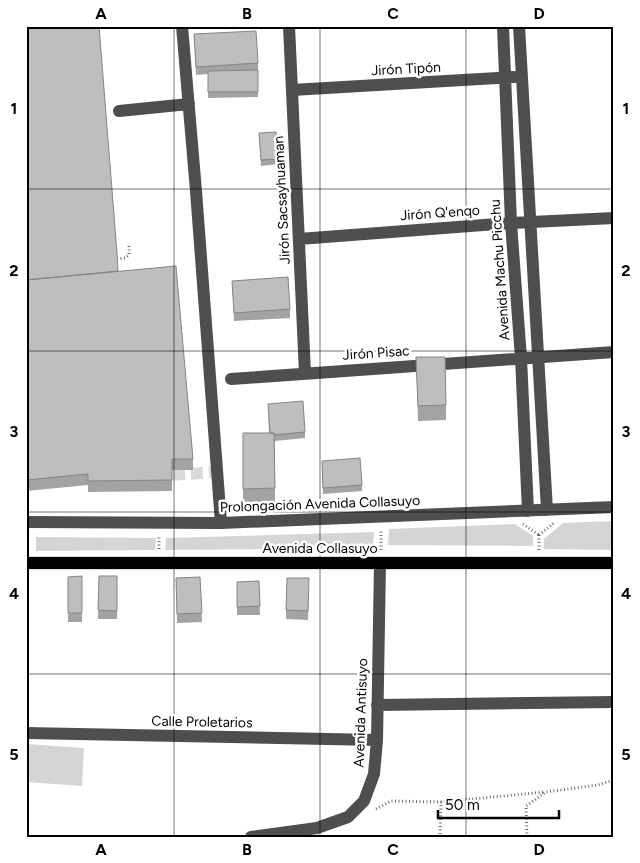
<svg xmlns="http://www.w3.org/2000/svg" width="640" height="863" viewBox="0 0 640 863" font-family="Figtree,sans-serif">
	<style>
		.green { fill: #d5d5d5 }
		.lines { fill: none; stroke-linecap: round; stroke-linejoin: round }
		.minor-tunnel { stroke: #d9d9d9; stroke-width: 12; stroke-dasharray: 12 6; stroke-linecap: butt }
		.major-casing { stroke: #dbdbdb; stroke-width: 14 }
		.path { stroke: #707070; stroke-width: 3; stroke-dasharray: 1 2.5; stroke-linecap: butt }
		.minor { stroke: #4e4e4e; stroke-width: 12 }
		.major { stroke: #000; stroke-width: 12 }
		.wall { fill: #a3a3a3 }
		.building { fill: #bebebe; stroke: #858585 }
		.grid { fill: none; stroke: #000; stroke-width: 1; stroke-opacity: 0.55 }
		.labels { text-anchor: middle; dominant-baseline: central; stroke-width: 5; stroke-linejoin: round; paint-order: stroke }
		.street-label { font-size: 14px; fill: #000; stroke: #fff }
		.neatline { fill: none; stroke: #000; stroke-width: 2 }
		.grid-label { font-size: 16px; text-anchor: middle; font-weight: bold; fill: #000 }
	</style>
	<rect width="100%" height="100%" fill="#fff"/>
	<!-- green -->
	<path class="green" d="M614 521V550L544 549V539L563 523Z
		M515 524 533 536V546L388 545 389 529Z
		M374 532 373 548 165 550 166 538Z
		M36 537 156 538 155 550 36 551Z
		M26 744 84 748 82 786 26 782Z"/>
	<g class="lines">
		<!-- minor-tunnel -->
		<path class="minor-tunnel" d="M155 476 218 472"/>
		<!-- major casing -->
		<g class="major-casing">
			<path id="major" d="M26 563H614"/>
		</g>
		<!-- path -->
		<path class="path" d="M117 259 125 258 129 255V245
			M523 524 539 535
			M539 535 554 523
			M539 535V550
			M159 549V535
			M381 550V529
			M441 802 545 792
			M376 809 391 801 441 802 440 837
			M527 837 526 806 546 792 598 785 614 780"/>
		<!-- minor -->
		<path class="minor" d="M182 26 196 191 221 523
			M289 26 305 373
			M503 26 511 223 521 358 528 511
			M519 26C527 188 539 349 547 510
			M292 90 514 77
			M119 111 189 104
			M299 239 511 223 614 218
			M231 379 614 352
			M26 522 221 523 614 507
			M377 705 614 702
			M26 733 377 740
			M251 837 317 828 348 817 364 801 374 774 377 740 380 563"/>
		<!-- major -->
		<use href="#major" class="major"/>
	</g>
	<!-- wall -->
	<path class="wall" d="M26 26 118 271 193 459V470H172V491L88 492V485L26 491Z
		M194 34 258 63V97L208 98V74L196 75Z
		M259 133 278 159V164L261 166Z
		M232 281 290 309V318L234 321Z
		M416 357 446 405V420L418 421Z
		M268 404 305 432V438L275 441V504H243V433H269Z
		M322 466 362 485V491L323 494Z
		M82 576V622H68V577Z
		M99 576H117V619H98Z
		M200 577 202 622 177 623 176 578Z
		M259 581 260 615H237V582Z
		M309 587 308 620 286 619V610Z"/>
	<!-- building -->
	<path class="building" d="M26 26H99L117 253 118 271 26 280Z
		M256 31 258 63 196 67 194 34Z
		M258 70V92H208V71Z
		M276 132 278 159 261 160 259 133Z
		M176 266 193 459H172V480L88 481V474L26 480V280Z
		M288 277 290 309 234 313 232 281Z
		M416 357H445L446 405 418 406Z
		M303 401 305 432 274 435V433H270L268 404Z
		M243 433H274L275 488 243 489Z
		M360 458 362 485 323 488 322 461Z
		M82 576V613H68V577Z
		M99 576H117V611L98 610Z
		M200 577 202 613 177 614 176 578Z
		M287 578H309L308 611 286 610Z
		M259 581 260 606 237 607V582Z"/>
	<!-- grid -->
	<path class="grid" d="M174 26V837M320 26V837M466 26V837M26 189H614M26 351H614M26 512H614M26 674H614"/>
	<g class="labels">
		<!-- street labels -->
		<g class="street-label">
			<text transform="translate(406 69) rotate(-3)">Jirón Tipón</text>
			<text transform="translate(282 200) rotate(-93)">Jirón Sacsayhuaman</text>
			<text transform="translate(440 213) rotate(-4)">Jirón Q'enqo</text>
			<text transform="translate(500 270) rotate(-94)">Avenida Machu Picchu</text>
			<text transform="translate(376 353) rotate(-4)">Jirón Pisac</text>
			<text transform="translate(320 504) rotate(-2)">Prolongación Avenida Collasuyo</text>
			<text x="320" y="548">Avenida Collasuyo</text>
			<text transform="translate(361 713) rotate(-88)">Avenida Antisuyo</text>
			<text transform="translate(202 722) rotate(1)">Calle Proletarios</text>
		</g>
	</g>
	<!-- border -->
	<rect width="640" height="863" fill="none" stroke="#ffffff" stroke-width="55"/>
	<!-- scale -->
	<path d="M438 810v8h121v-8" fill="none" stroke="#000000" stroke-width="2.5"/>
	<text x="445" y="810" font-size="15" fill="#000000" stroke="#ffffff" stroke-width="4" paint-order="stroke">50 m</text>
	<rect x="28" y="28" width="584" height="808" class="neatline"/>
	<g class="grid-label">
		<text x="101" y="19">A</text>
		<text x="247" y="19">B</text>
		<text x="393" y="19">C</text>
		<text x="539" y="19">D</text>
		<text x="14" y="114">1</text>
		<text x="626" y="114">1</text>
		<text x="14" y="276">2</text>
		<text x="626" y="276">2</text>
		<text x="14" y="437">3</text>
		<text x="626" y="437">3</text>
		<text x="14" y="599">4</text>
		<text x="626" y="599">4</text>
		<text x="14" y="760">5</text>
		<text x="626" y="760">5</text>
		<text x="101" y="855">A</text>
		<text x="247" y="855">B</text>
		<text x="393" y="855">C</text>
		<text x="539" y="855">D</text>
	</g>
</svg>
